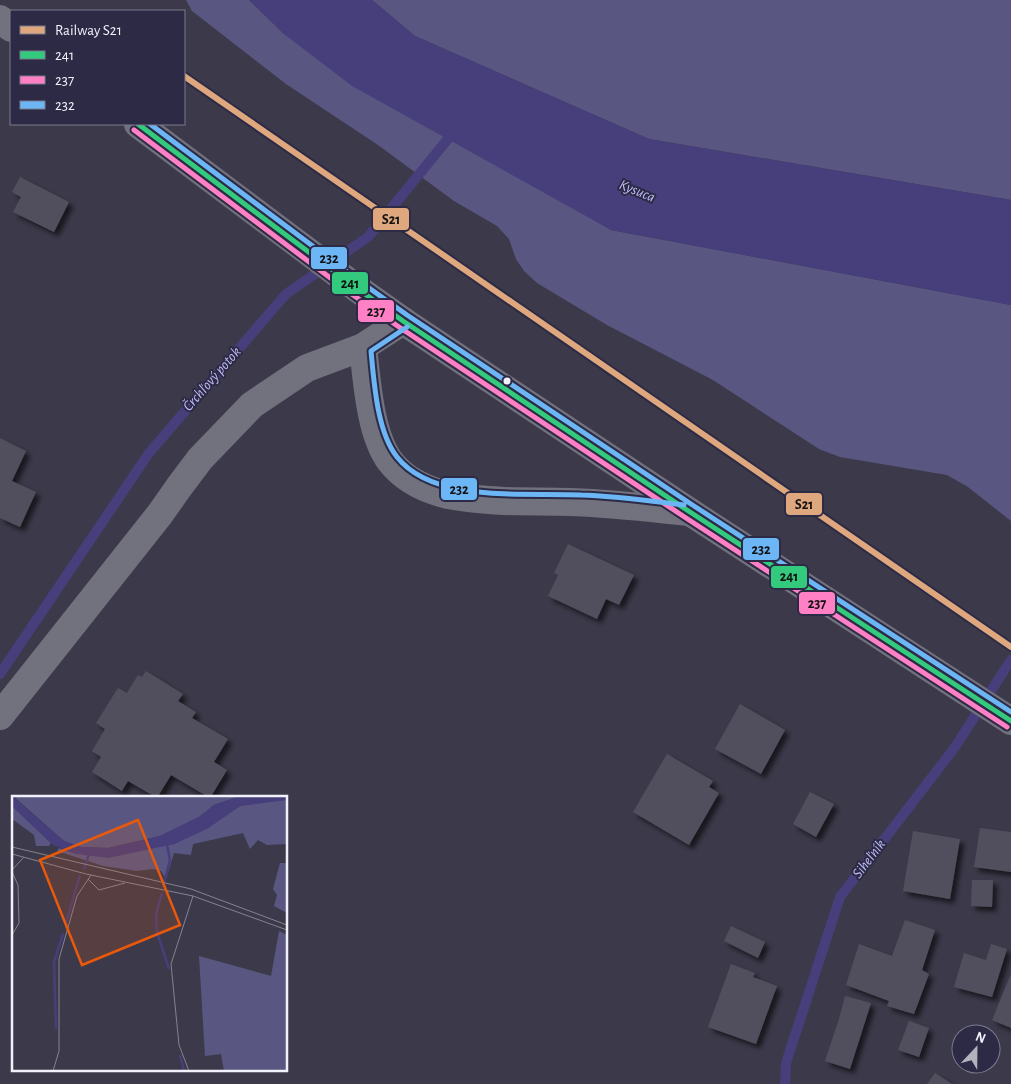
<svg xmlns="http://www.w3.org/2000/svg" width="1011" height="1084" viewBox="0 0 1011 1084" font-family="'Alegreya Sans',sans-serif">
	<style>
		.green { fill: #595782 }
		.water { fill: #463f7c }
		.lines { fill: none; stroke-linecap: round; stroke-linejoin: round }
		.stream { stroke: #463f7c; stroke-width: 10 }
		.building { fill: #51505d; filter: url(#shadow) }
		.minor { stroke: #72717e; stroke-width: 28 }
		.secondary { stroke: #72717e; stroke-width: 28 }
		.bus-1-casing { stroke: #2c2a45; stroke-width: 9 }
		.bus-2-casing { stroke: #2c2a45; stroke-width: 9 }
		.bus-3-casing { stroke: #2c2a45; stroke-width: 9 }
		.bus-1 { stroke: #33ca7d; stroke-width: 5 }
		.bus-2 { stroke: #ff80c5; stroke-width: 5 }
		.bus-3 { stroke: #6db6f5; stroke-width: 5 }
		.rail-1-casing { stroke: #2c2a45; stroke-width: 10 }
		.rail-1 { stroke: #dfa77e; stroke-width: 6 }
		.bus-dot { fill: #f1f1fc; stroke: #2c2a45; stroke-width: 2 }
		.labels { text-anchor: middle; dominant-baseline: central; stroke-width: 4; stroke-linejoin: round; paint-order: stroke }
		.water-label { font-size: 15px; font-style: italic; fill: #c0bdf9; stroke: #2c2a45 }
		.inset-river { fill: none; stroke: #463f7c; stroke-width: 2.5 }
		.inset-road { fill: none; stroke: #848391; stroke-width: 1 }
		.view { fill: #e8590c; fill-opacity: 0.15; stroke: #e8590c; stroke-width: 2.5 }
		.inset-edge { fill: none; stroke: #f1f1fc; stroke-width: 2.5 }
		.line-badge { stroke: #2c2a45; stroke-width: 2 }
		.pale-badge-label { font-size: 14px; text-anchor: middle; font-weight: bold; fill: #111 }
	</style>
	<defs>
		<filter id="shadow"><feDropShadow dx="4.5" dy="4.5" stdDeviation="2.5" flood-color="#0009"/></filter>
	</defs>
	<rect width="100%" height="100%" fill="#3c3a4a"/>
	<!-- green -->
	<path class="green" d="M186 0H249L284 34 611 230 1011 305V521L968 487 947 475 840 457 819 449 713 380 607 325 537 283 524 271 516 259 509 239 497 226 454 201 378 145 286 84 192 11Z
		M372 0H1011V200L649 139 415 36Z"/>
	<!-- water -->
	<path class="water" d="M249 0H372L415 36 649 139 1011 200V305L611 230 352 86 284 34Z"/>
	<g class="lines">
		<!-- stream -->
		<path class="stream" d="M0 674 149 453 286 294 368 237 456 129
			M785 1084 786 1063 840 897 955 747 1011 660"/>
	</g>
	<!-- building -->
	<path class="building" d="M20 177 69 202 54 232 13 212 21 197 12 192Z
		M0 438 26 451 12 481 36 492 20 527 0 518Z
		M568 544 634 575 619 605 606 599 597 619 548 596 558 575 554 573Z
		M146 671 183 694 178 701 196 712 192 718 228 739 214 762 227 770 210 798 171 775 157 798 128 781 122 791 92 772 101 757 92 751 105 729 96 723 118 688 127 693 138 675 142 677Z
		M740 704 785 730 761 774 715 749Z
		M667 754 713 781 709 787 719 793 689 845 633 812Z
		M810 792 834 804 816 837 793 824Z
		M980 828 1011 832V872L974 867Z
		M913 831 960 839 950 899 903 891Z
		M972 880H993L992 907 971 906Z
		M905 920 935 930 922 970 929 974 914 1014 887 1006 889 1001 846 985 859 944 892 956Z
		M731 926 765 942 758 958 724 941Z
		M991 944 1007 949 992 997 954 987 964 953 986 960Z
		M731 964 755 973 753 977 777 986 756 1044 708 1027Z
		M1011 974V1028L992 1020Z
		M845 996 871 1003 850 1069 825 1061 839 1019Z
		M909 1021 929 1028 919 1057 898 1050Z
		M935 1073 949 1082 952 1084H927Z"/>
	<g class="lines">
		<!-- minor -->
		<path class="minor" d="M363 347C367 381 370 434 390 461 417 496 464 499 504 501 534 502 563 501 592 503 625 505 658 509 690 512
			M0 716 160 514 179 487 200 459 252 405 307 368 363 347 403 321"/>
		<!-- secondary -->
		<path class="secondary" d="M0 19 11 28
			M138 124 358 289 403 321 690 512 1011 721"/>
		<!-- bus-1 casing -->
		<g class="bus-1-casing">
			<path id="bus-1" d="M138 124 358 289 403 321 690 512 1011 721"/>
		</g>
		<!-- bus-2 casing -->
		<g class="bus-2-casing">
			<path id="bus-2" d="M134 130 353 295 399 327 686 518 1007 727"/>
		</g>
		<!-- bus-3 casing -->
		<g class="bus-3-casing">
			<path id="bus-3" d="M150 124 362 283 407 315 694 506 1011 712
				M407 327 371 351C374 382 377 432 397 457 434 504 527 492 581 495 616 496 650 501 684 505"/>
		</g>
		<!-- bus-1 -->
		<use href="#bus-1" class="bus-1"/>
		<!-- bus-2 -->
		<use href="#bus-2" class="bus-2"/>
		<!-- bus-3 -->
		<use href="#bus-3" class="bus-3"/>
		<!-- rail-1 casing -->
		<g class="rail-1-casing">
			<path id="rail-1" d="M184 76 1011 647"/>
		</g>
		<!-- rail-1 -->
		<use href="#rail-1" class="rail-1"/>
	</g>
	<!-- markers -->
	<circle class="bus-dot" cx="507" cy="381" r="4.5"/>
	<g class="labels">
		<!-- water labels -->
		<g class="water-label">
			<text transform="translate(637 191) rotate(22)">Kysuca</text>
			<text transform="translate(212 379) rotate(-49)">Črchľový potok</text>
			<text transform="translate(869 859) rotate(-53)">Siheľník</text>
		</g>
	</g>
	<!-- overview -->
	<g transform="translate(12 796)">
		<rect width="275" height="275" fill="#3c3a4a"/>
		<path d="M1 0H228L202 9 187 21 148 40 96 52 69 51 52 45ZM265 4H275V48L255 49 246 44 238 53 231 37 181 48 179 59 162 57 154 83 149 75 141 73 125 75 91 70 45 55 47 52 65 58 162 48 196 32 228 10ZM0 10 39 47 37 50H24L22 39 0 23ZM268 67H275V117L262 110 265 99 261 93ZM267 135 275 139V275H212L209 258 193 260 187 160 259 180Z" fill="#595782"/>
		<path d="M0 0 52 45 69 51 96 52 148 40 187 21 202 9 228 0H275V4L228 10 196 32 162 48 96 62 65 58 41 49 0 10Z" fill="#463f7c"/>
		<path class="inset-river" d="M72 73 77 58M151 91 158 64 155 49M150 97 144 118 145 136 157 173M54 127 68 79M44 233 42 166 51 138M168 259 172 275"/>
		<path class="inset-road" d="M0 51 179 93 275 129M0 58 74 78 181 100 275 134M0 74 12 61M0 76 6 89 7 127 0 139M76 83 87 94 113 87M41 275 47 255V163L65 100 79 79M177 275 167 249 159 168 181 100"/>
		<path class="view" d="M126 24 168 129 70 169 28 64Z"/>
		<rect width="275" height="275" class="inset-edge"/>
	</g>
	<g class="line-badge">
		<rect x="372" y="207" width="38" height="24" rx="5" fill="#dfa77e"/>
		<rect x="310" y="246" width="38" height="24" rx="5" fill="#6db6f5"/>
		<rect x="331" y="271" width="38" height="24" rx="5" fill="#33ca7d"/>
		<rect x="357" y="299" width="38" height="24" rx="5" fill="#ff80c5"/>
		<rect x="440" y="477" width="38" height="24" rx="5" fill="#6db6f5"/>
		<rect x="785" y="492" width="38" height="24" rx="5" fill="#dfa77e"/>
		<rect x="742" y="537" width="38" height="24" rx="5" fill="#6db6f5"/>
		<rect x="770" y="565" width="38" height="24" rx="5" fill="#33ca7d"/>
		<rect x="798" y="591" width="38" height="24" rx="5" fill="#ff80c5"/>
	</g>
	<g class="pale-badge-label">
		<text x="391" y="224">S21</text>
		<text x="329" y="263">232</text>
		<text x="350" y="288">241</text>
		<text x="376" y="316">237</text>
		<text x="459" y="494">232</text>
		<text x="804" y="509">S21</text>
		<text x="761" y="554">232</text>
		<text x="789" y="581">241</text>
		<text x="817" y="608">237</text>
	</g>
	<!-- legend -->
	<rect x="10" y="10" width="175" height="115" fill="#2c2a45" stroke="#7b7a8e"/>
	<rect x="20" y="26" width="25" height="8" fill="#dfa77e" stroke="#7b7a8e"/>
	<text x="55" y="35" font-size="15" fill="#f1f1fc">Railway S21</text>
	<rect x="20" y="51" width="25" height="8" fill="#33ca7d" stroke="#7b7a8e"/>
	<text x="55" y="60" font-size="15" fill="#f1f1fc">241</text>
	<rect x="20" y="76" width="25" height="8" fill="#ff80c5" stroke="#7b7a8e"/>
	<text x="55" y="85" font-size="15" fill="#f1f1fc">237</text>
	<rect x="20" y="101" width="25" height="8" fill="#6db6f5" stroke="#7b7a8e"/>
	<text x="55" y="110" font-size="15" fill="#f1f1fc">232</text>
	<!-- north arrow -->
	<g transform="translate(976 1049) rotate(22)"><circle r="24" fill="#2c2a45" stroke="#7b7a8e"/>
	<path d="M0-4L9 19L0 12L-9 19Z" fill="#b2b1be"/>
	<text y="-8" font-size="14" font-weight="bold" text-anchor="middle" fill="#f1f1fc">N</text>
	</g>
</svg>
